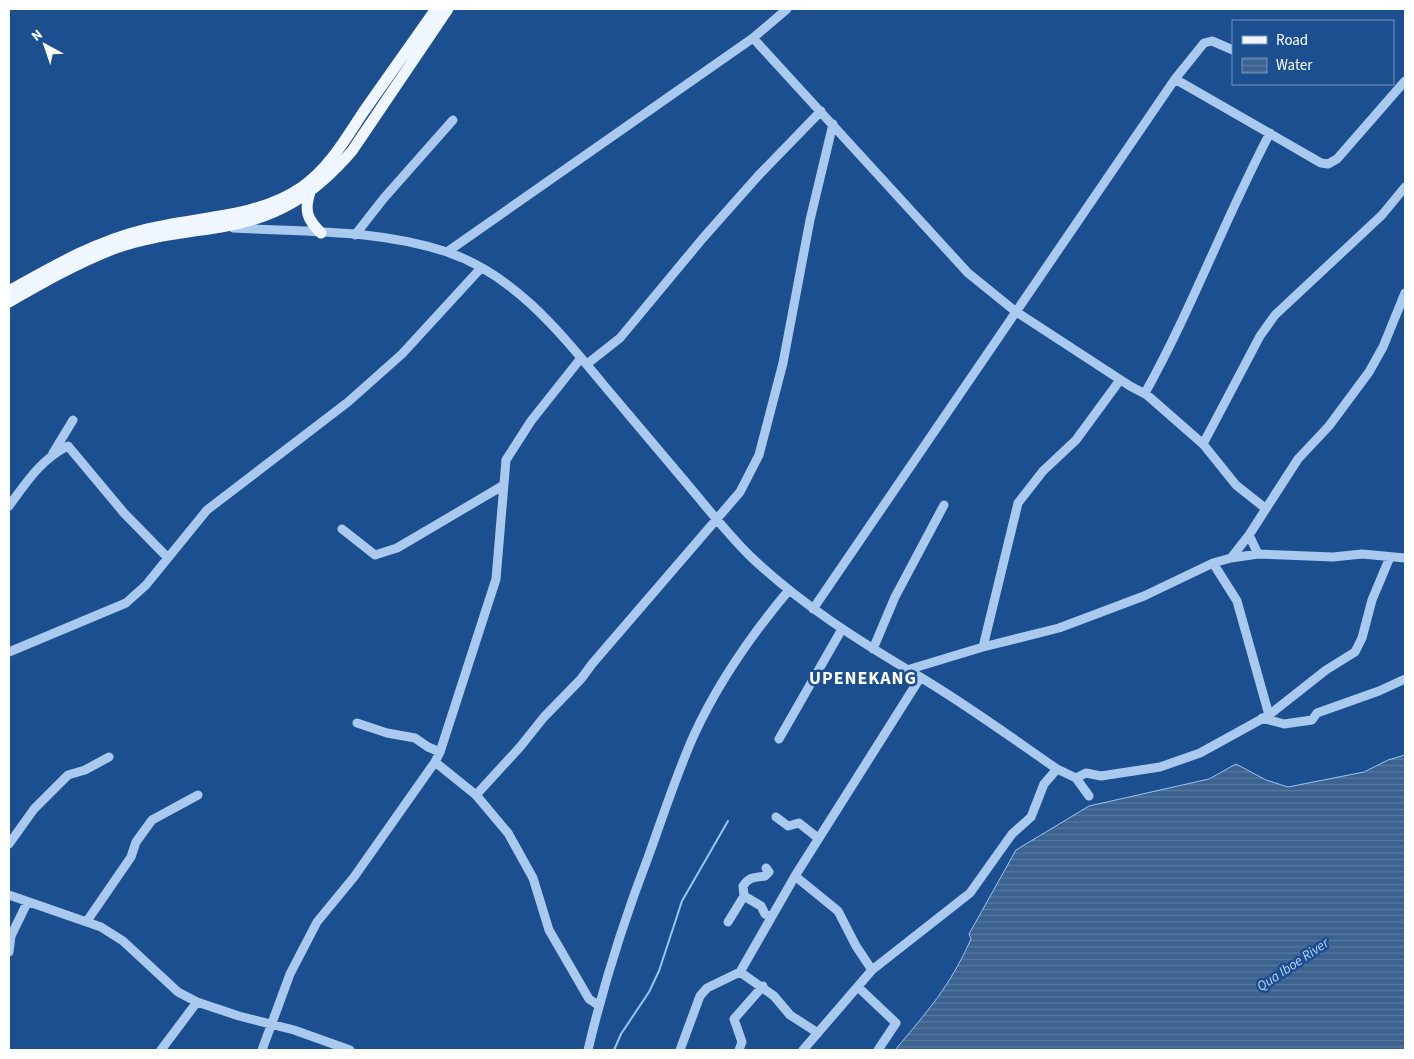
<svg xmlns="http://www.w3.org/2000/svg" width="1414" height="1059" viewBox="0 0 1414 1059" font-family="'Source Sans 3',sans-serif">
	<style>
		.water { fill: url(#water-rules); stroke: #9cc4f0 }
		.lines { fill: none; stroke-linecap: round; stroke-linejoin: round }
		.stream { stroke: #9cc4f0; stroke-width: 2 }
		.minor { stroke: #a9c9ee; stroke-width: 9 }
		.major { stroke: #f0f6ff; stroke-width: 11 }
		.labels { text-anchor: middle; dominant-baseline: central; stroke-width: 5; stroke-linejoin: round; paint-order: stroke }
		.water-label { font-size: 14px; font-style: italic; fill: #b5d3f5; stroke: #1b4f8f }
		.district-label { font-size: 18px; font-weight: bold; letter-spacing: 1px; fill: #fff; stroke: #1b4f8f }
	</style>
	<defs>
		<pattern id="water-rules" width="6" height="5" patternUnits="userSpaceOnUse" patternTransform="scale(1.25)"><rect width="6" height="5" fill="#3c6290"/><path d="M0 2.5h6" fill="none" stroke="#597aa1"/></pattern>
	</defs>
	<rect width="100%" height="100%" fill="#1b4f8f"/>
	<!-- water -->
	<path class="water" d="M1405 755V1050H895C928 1011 950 986 971 939L969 934 1016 850 1089 806 1209 779 1236 764 1266 780 1288 787 1364 772 1388 760Z"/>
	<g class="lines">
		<!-- stream -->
		<path class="stream" d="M614 1050 621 1034 649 992 659 971 682 901 728 821"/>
		<!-- minor -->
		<path class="minor" d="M753 38 968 273 1015 311 1130 386 1147 395 1203 444 1236 485 1265 508
			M1175 79 1321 163 1328 164 1337 159 1405 81
			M233 228C303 232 379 229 447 252 513 274 559 331 602 383 631 417 659 451 688 485 708 509 727 533 749 555 800 604 859 641 920 677 967 705 1012 738 1057 769L1076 778 1089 796
			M355 235 384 198 453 120
			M447 252 753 38 787 9
			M587 364 620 338 703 238 758 176 821 111
			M1145 393C1192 309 1225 218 1270 133
			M1203 444 1260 336 1275 315 1382 215 1405 187
			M53 453 73 420
			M9 506C26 483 41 459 68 446L124 513 168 558
			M342 529 375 555 397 548 504 485
			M1258 554 1249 535 1298 459 1329 426 1369 372 1383 347 1405 293
			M1231 558 1249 535
			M1213 563 1237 601 1269 715
			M813 609 1175 79 1204 43 1212 41 1233 50
			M983 647 1018 503 1043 471 1076 440 1120 380
			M873 649 895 597 944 505
			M9 652 126 603 146 585 207 510 348 402 402 354 481 268
			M907 670 983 647 1059 628 1144 596 1213 563 1231 558 1258 554 1333 557 1362 554 1405 558
			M1262 718 1284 724 1312 720 1317 713 1379 691 1405 679
			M357 723 387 733 415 738 428 747 440 752
			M779 739 842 629
			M435 762 476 795 508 833 533 878 549 930 589 999 598 1005
			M1076 778 1086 773 1101 776 1160 767 1200 753 1269 715 1326 670 1355 652 1362 638 1372 600 1390 557
			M476 795 520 747 544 717 581 679 592 664 740 492 759 455 783 363 810 220 833 124
			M776 817 788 826 799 823 818 838
			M9 844 34 809 68 775 85 770 109 757
			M795 876 838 911 856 946 872 970
			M9 895 101 927 123 941 178 992 197 1002 239 1016 294 1030 350 1050
			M744 896 743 886C750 876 754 878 765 876L769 872 766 868
			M87 921 131 857 136 842 152 820 198 795
			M728 922 744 896 761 906 765 914 771 917
			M9 952 11 936 27 903
			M740 972 774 996 790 1015 818 1033
			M858 987 896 1023 878 1050
			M161 1050 197 1002
			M262 1050 290 974 317 922 354 877 435 762 440 752 496 579 506 460 531 421 581 358
			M588 1050C604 982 625 917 650 852 664 813 677 773 694 735 718 683 752 634 789 590
			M680 1050 700 996 707 988 740 972 795 876 920 678
			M739 1050 742 1042 734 1019 763 986
			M803 1050 872 970 970 893 1012 834 1031 817 1044 784 1057 769"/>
		<!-- major -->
		<path class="major" d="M310 192C304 211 307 219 321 233
			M9 291C52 267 94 242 143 230 195 216 256 219 302 187 330 167 346 138 364 111 388 77 412 43 436 9
			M9 302C42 283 77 263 113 249 148 236 185 233 221 227 278 218 315 194 352 151L448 9"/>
	</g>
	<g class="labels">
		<!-- water labels -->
		<g class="water-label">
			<text transform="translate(1293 965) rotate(-34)">Qua Iboe River</text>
		</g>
		<!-- district labels -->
		<g class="district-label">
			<text x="863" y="678">UPENEKANG</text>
		</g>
	</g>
	<!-- border -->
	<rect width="1414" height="1059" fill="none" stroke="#ffffff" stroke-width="20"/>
	<!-- legend -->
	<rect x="1232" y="20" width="162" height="65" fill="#1b4f8f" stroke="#7695bc"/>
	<rect x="1242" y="36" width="25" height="8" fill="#f0f6ff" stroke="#7695bc"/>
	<text x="1276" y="45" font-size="15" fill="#ffffff">Road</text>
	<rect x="1242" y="58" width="25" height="15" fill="url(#water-rules)" stroke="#7695bc"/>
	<text x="1276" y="70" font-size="15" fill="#ffffff">Water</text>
	<!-- north arrow -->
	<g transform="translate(45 45) rotate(320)" stroke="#1b4f8f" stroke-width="4" paint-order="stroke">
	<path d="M0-4L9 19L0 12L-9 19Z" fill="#ffffff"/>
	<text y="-8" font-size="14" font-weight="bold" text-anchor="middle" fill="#ffffff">N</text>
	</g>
</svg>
